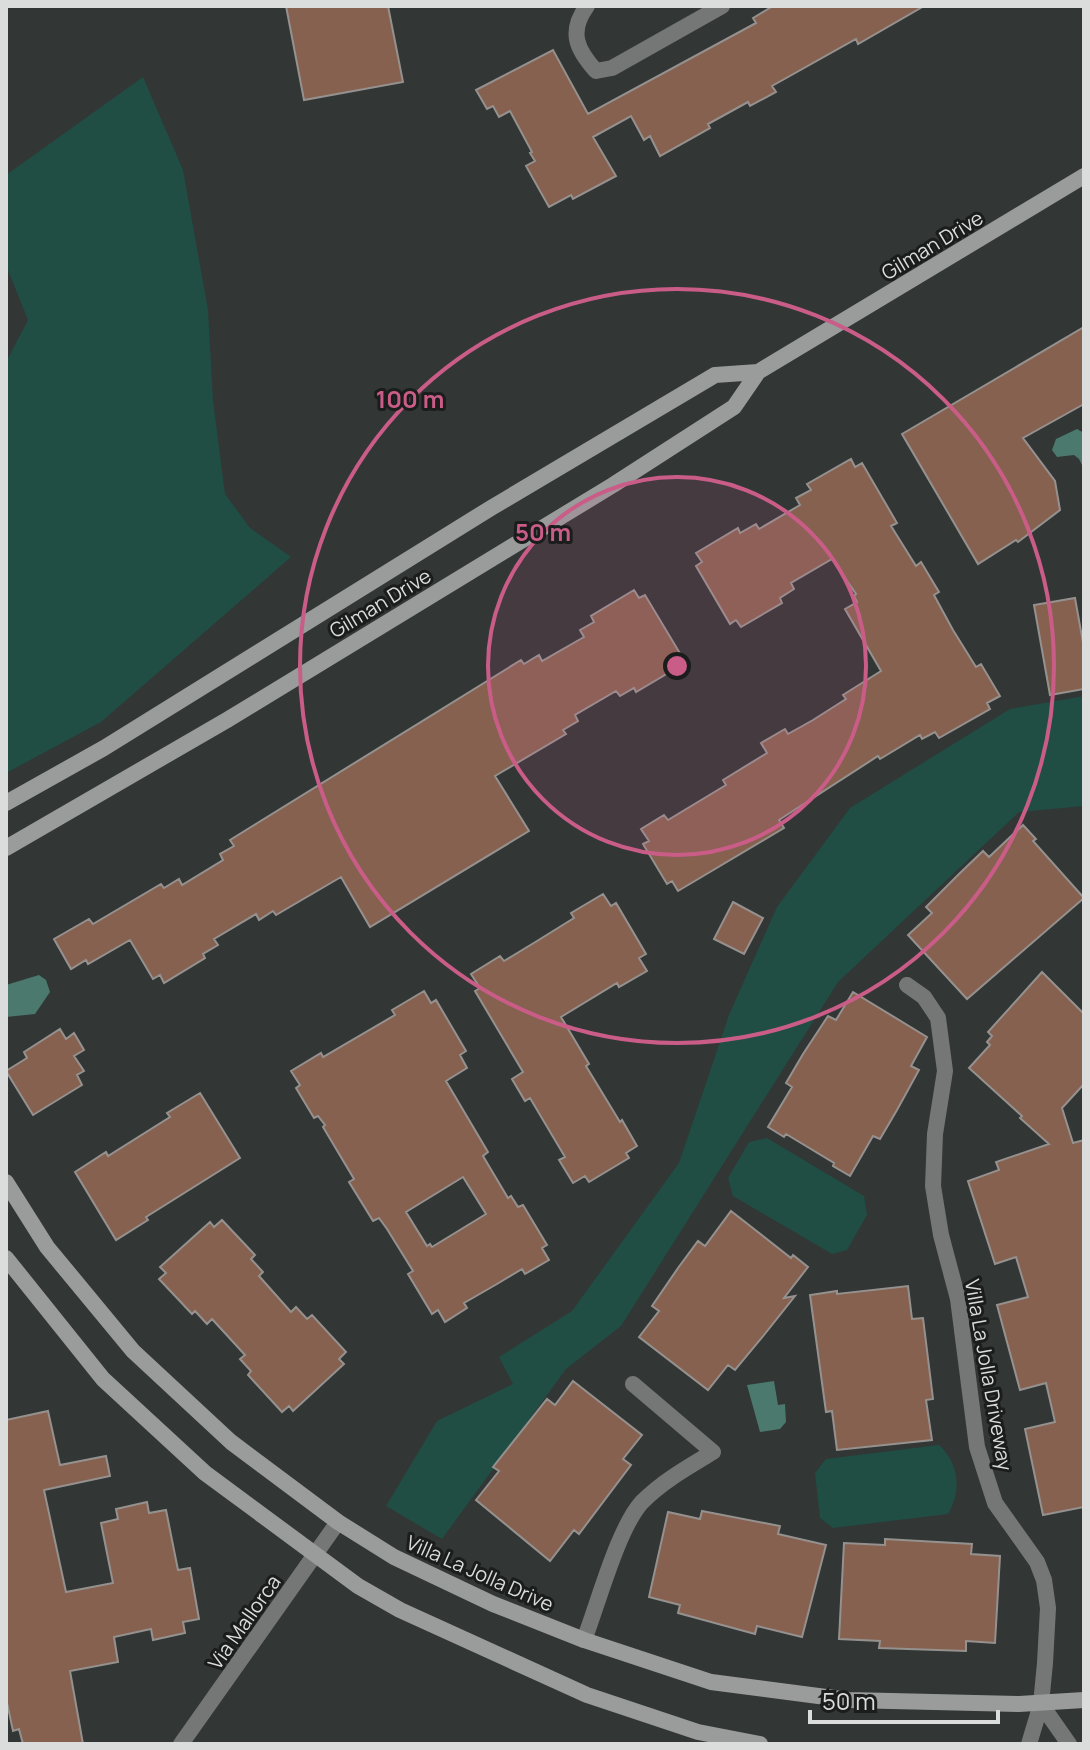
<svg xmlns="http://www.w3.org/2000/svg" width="1090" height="1750" viewBox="0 0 1090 1750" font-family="Manrope,sans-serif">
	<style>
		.green { fill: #204e44 }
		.water { fill: #4b796e }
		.building { fill: #866150; stroke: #95918f; stroke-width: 2; fill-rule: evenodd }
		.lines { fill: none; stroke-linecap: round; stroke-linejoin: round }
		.minor { stroke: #757776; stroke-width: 16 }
		.tertiary { stroke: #757776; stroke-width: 16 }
		.secondary { stroke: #999c9b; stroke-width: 16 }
		.ring { fill: none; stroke: #ca5d88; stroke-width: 4 }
		.labels { text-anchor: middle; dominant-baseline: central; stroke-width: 6; stroke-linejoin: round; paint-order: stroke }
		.street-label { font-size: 20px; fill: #dadddc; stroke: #1b1d1d }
		.centre { fill: #ca5d88; stroke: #1b1d1d; stroke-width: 4 }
		.ring-label { font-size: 24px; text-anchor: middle; font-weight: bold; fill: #ca5d88; stroke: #1b1d1d; stroke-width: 6; stroke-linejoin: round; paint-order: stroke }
	</style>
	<rect width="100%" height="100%" fill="#323635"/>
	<!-- green -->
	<path class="green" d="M143 77 183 170 208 310 213 401 225 494 250 528 291 557 101 722 6 773V362L28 320 6 265V175Z
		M1084 696V806L1019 812 838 982 621 1326 566 1369 442 1539 386 1506 437 1421 513 1384 499 1357 572 1311 679 1163 729 1015 777 907 850 808 1010 709Z
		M767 1138 864 1196 867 1215 847 1250 832 1254 733 1196 728 1178 749 1142Z
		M939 1445C959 1464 962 1490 948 1514L833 1528 820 1518 815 1473 826 1459Z"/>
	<!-- water -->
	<path class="water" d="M1077 429 1084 433V469L1079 459 1074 455 1057 457 1052 450 1056 439Z
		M39 975 46 980 50 992 35 1014 6 1017V985Z
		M774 1381 778 1405 785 1404 786 1422 780 1429 760 1432 747 1385Z"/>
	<!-- building -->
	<path class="building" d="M286 6H388L403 82 304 100Z
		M773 6H924L858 44 856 39 772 86 776 92 750 106 748 102 708 124 710 128 660 156 650 136 644 140 631 116 593 137 616 176 573 199 571 195 549 207 526 166 535 161 530 153 532 152 510 111 499 117 493 106 487 109 476 90 553 50 588 114 756 23 753 18Z
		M1084 327V404L1023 438 1055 481 1060 510 1018 542 1016 540 978 564 902 434Z
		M851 459 855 467 862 463 897 523 891 526 916 566 921 562 939 592 934 595 953 630 976 667 981 664 1000 696 987 703 990 709 939 738 935 732 922 739 920 735 880 759 878 756 779 820 784 828 678 891 672 881 667 884 643 844 649 841 641 829 664 815 668 820 726 785 723 780 767 753 761 743 785 729 788 734 813 720 846 699 843 695 881 671 845 609 857 602 854 596 856 594 832 559 791 583 794 589 780 598 782 603 741 627 736 620 730 624 696 566 702 562 696 553 738 528 740 533 756 524 759 529 800 505 796 498 811 490 807 484Z
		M634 590 639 598 645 595 681 655 675 658 680 666 636 692 634 688 620 696 616 691 575 715 578 721 563 730 566 734 495 776 529 831 370 927 341 877 276 915 273 911 259 920 256 914 214 939 218 945 203 954 205 958 164 983 160 975 153 979 130 940 88 964 86 960 71 969 54 939 89 919 93 924 161 884 164 888 179 879 182 885 223 860 220 854 234 846 230 840 521 660 524 664 539 655 542 661 584 637 580 630 594 622 591 616Z
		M1075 598 1084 648V689L1050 695 1034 605Z
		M1023 825 1036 839 1033 841 1084 898 967 999 908 935 932 913 926 907 959 874 983 851 989 857Z
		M603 894 611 906 616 903 646 954 639 958 647 971 619 987 617 983 561 1017 589 1064 586 1066 620 1122 622 1120 637 1146 626 1153 629 1158 589 1182 585 1176 573 1183 559 1160 565 1157 530 1098 525 1101 512 1079 523 1072 475 991 480 988 471 974 500 956 504 961 537 941 574 918 571 913Z
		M733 902 763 918 744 954 714 939Z
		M1042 972 1084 1014V1084L1062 1108 1073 1143 1084 1140V1507L1043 1515 1025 1429 1055 1422 1046 1383 1020 1390 997 1305 1028 1297 1016 1257 995 1264 968 1181 999 1170 996 1162 1049 1144 1020 1118 1022 1116 969 1068 990 1045 987 1042 992 1036 988 1032Z
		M424 991 431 1003 436 1000 466 1051 460 1055 467 1068 446 1081 488 1152 483 1156 508 1198 511 1196 518 1207 523 1205 547 1245 542 1248 549 1260 525 1274 522 1269 497 1284 464 1303 467 1308 445 1322 438 1310 432 1314 408 1274 413 1271 387 1229 379 1218 373 1221 349 1182 354 1179 323 1127 325 1125 318 1116 314 1118 296 1088 300 1085 291 1071 321 1053 323 1057 395 1015 392 1010ZM463 1177 486 1214 432 1247 430 1244 427 1246 406 1212Z
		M853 992 927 1037 911 1066 919 1070 897 1110 880 1139 873 1136 850 1176 833 1166 834 1163 786 1134 784 1137 768 1127 792 1087 786 1083 803 1054 828 1016 836 1020Z
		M60 1029 66 1039 74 1033 84 1050 74 1056 84 1071 77 1075 82 1085 33 1115 6 1071 27 1058 24 1052Z
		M200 1093 240 1158 146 1217 148 1220 116 1240 75 1172 106 1152 108 1156 170 1117 167 1113Z
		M731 1211 791 1258 793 1255 808 1267 784 1298 795 1296 764 1335 735 1370 728 1365 708 1390 639 1337 659 1311 652 1306 678 1268 698 1241 705 1246Z
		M222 1220 255 1255 251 1259 263 1272 259 1276 291 1312 296 1307 307 1319 312 1315 346 1352 339 1359 344 1364 293 1411 289 1406 282 1412 248 1375 251 1371 240 1359 245 1355 212 1319 207 1324 195 1311 192 1314 159 1279 166 1273 160 1267 210 1222 214 1227Z
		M908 1286 912 1319 923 1318 933 1399 926 1400 932 1440 837 1450 832 1411 826 1412 810 1295 837 1291V1294Z
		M573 1381 642 1435 623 1459 631 1465 579 1534 574 1530 550 1561 476 1500 499 1471 493 1467 547 1399 555 1405Z
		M48 1411 60 1465 106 1456 110 1476 44 1490 66 1592 113 1583 101 1523 118 1519 116 1509 147 1502 149 1513 166 1510 178 1570 190 1568 199 1619 183 1622 185 1633 153 1640 151 1629 114 1637 118 1662 70 1671 83 1744H23L19 1729 13 1731 6 1698V1420Z
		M702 1511 780 1526 778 1534 826 1545 802 1637 757 1626 755 1634 678 1613 680 1605 649 1597 668 1512 700 1519Z
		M885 1539 972 1544 971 1554 1000 1556 995 1643 966 1641V1651L879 1648 880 1641 839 1639 844 1543 885 1545Z"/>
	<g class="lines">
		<!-- minor -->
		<path class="minor" d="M587 6C568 32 577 50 596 71L612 68 722 6
			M907 985 924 997 938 1018 945 1071 935 1134 933 1186 941 1235 958 1299 977 1447 995 1503 1037 1562 1044 1580 1048 1608 1045 1663 1041 1704 1029 1744
			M584 1640C598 1604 618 1528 642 1502 663 1481 688 1467 713 1452L633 1384
			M1041 1704 1069 1744"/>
		<!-- tertiary -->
		<path class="tertiary" d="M181 1744 338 1522"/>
		<!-- secondary -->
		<path class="secondary" d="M6 803 104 748 491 508 715 375 758 372 1084 176
			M6 848 227 720 613 485 734 407 758 372
			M6 1182 47 1247 133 1351 231 1442 338 1522 394 1557 493 1604 584 1640 711 1682 849 1700 1019 1704 1084 1700
			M6 1258 103 1379 205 1473 358 1586 400 1610 587 1695 698 1732 760 1744"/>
	</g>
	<!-- distance rings -->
	<circle cx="677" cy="666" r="189" fill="#ca5d88" fill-opacity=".12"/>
	<g class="ring">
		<circle cx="677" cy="666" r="189"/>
		<circle cx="677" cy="666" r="377"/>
	</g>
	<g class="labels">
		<!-- street labels -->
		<g class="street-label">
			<text transform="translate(932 245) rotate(-31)">Gilman Drive</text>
			<text transform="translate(380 603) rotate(-31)">Gilman Drive</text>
			<text transform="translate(989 1375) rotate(80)">Villa La Jolla Driveway</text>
			<text transform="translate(480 1573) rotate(24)">Villa La Jolla Drive</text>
			<text transform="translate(244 1622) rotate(-55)">Via Mallorca</text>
		</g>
	</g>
	<circle cx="677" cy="666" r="12" class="centre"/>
	<g class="ring-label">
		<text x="410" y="408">100 m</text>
		<text x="543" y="541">50 m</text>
	</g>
	<!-- border -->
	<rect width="1090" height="1750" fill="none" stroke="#dadddc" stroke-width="16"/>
	<!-- scale -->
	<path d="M810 1710v12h188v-12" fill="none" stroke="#dadddc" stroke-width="4"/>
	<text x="822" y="1710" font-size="24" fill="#dadddc" stroke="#1b1d1d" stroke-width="6" paint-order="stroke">50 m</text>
</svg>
